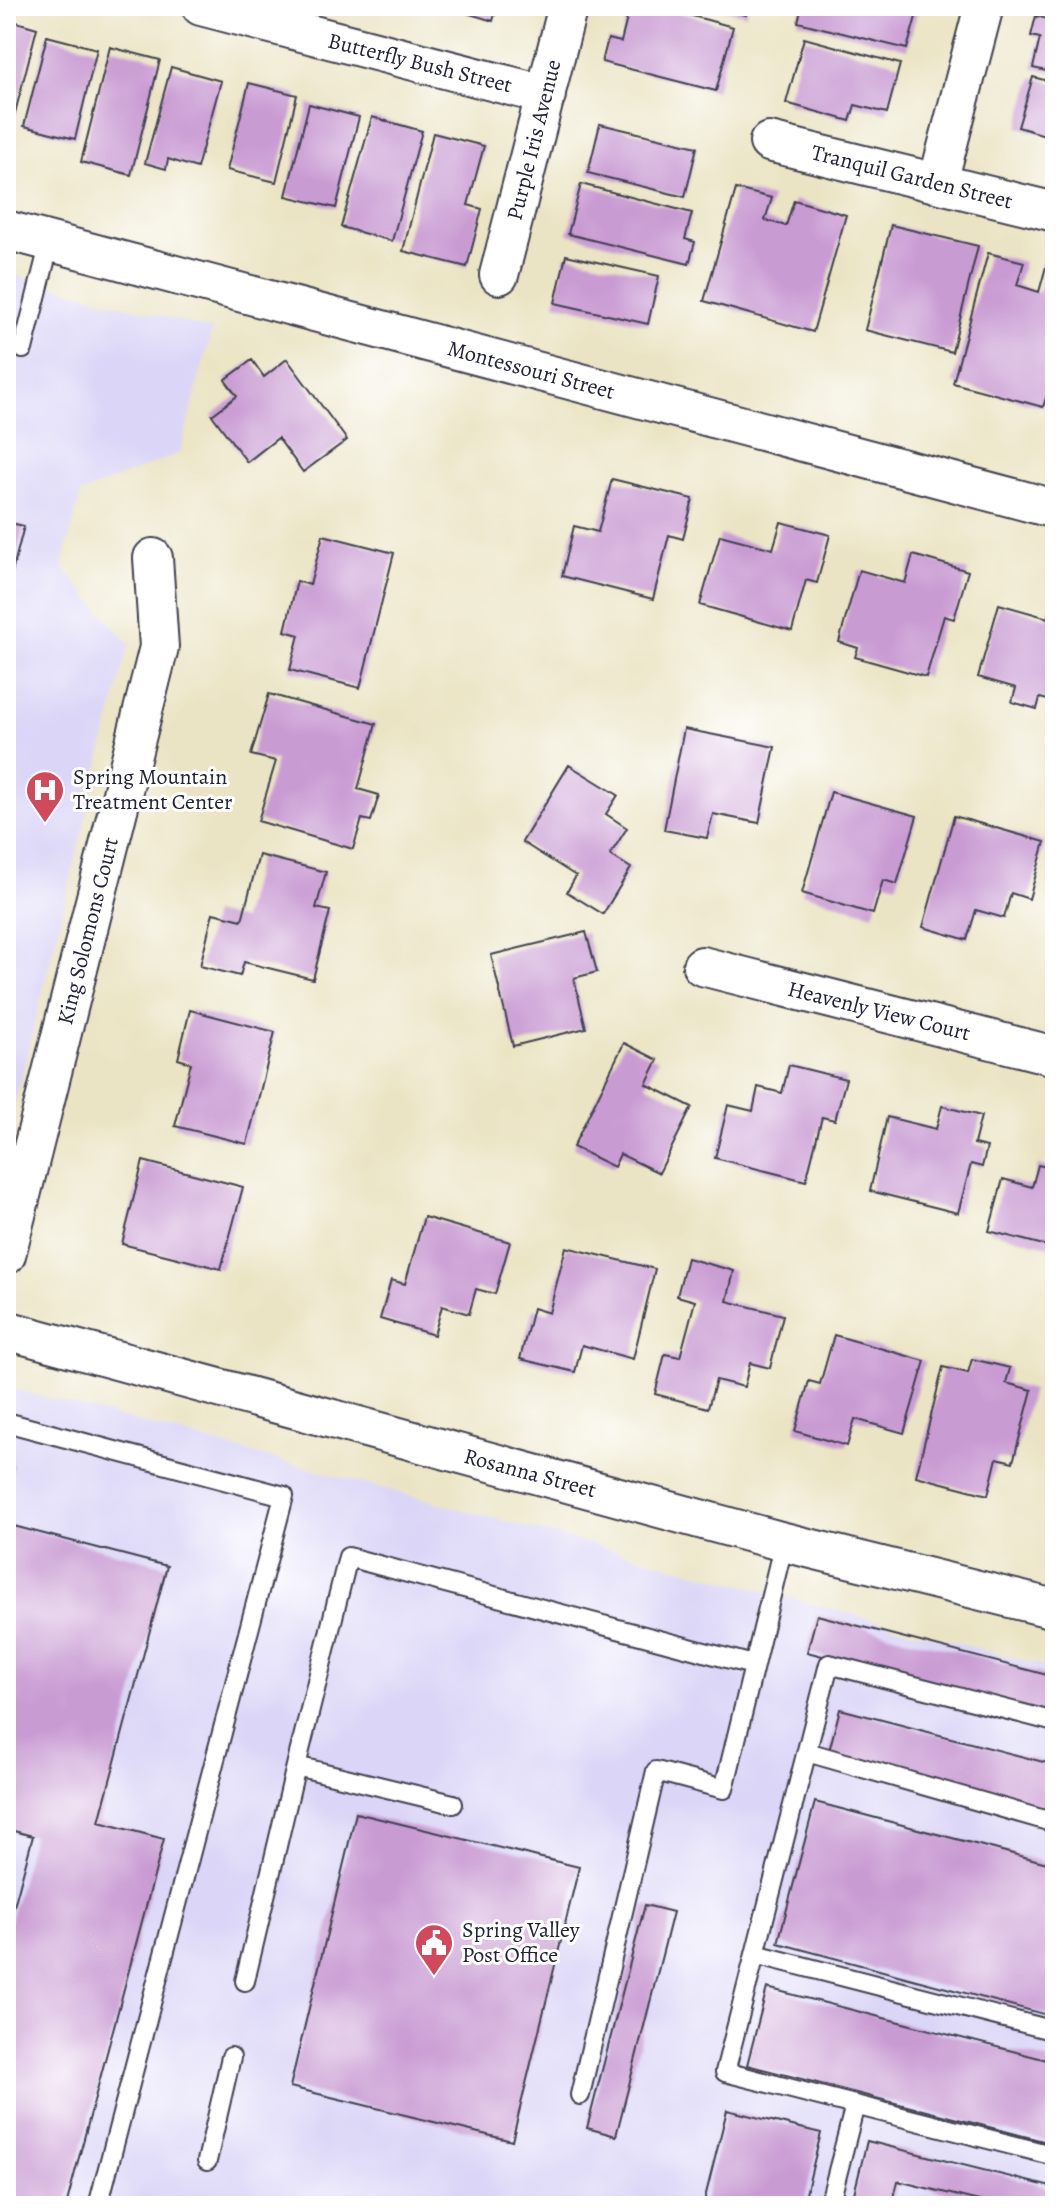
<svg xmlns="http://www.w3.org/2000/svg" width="1061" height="2212" viewBox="0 0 1061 2212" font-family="Alegreya,serif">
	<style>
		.built { fill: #dbd6f7 }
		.building { fill: #c99bd3 }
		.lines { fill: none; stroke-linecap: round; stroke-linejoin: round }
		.service-casing { stroke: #403f50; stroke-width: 22 }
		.minor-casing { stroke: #403f50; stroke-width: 42 }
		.service { stroke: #fff; stroke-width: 18 }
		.minor { stroke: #fff; stroke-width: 38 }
		.labels { text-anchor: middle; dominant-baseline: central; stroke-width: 6; stroke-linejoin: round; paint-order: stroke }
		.street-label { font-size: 22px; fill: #22223b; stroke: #fff }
		.poi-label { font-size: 22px; fill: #22223b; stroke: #fff; text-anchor: start }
	</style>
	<rect width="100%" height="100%" fill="#fff"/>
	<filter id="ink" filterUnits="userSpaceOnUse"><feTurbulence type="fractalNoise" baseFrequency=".0125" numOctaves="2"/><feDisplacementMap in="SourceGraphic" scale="16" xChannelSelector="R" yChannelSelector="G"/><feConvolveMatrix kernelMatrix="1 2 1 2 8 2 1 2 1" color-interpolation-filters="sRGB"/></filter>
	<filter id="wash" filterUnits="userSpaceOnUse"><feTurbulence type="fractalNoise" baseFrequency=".006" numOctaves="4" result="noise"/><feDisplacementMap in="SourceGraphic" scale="32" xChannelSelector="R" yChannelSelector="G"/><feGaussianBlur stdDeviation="1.8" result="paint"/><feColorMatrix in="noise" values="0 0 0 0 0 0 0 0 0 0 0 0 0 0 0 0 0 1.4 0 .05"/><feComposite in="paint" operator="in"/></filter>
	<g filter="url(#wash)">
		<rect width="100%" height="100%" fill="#ebe4c4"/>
		<!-- built -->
		<path class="built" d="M6 273 212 330 180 453 81 493 62 566 129 644 6 1138Z
			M6 1387 1055 1669V2206H6Z"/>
		<g id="blocks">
			<!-- building -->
			<path class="building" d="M444 6H497L493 21Z
				M630 6H656L733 27 716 91 602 62 608 39 621 42Z
				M711 6H748L746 15Z
				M802 6H919L907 49 798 22Z
				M1036 16 1055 21V73L1033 68 1040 38 1031 36Z
				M6 19 37 28 9 136 6 135Z
				M47 36 97 49 75 139 24 126Z
				M804 38 900 64 887 113 855 105 850 121 786 103Z
				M110 47 160 60 131 175 81 162Z
				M171 67 221 81 197 168 168 159 166 169 145 163Z
				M1033 77 1055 83V138L1018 127Z
				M249 83 297 95 276 182 227 170Z
				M309 104 359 117 336 208 286 196Z
				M372 117 422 131 392 241 341 227Z
				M600 124 697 147 685 197 588 173Z
				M433 133 484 146 468 205 482 209 467 267 403 251Z
				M581 184 692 213 685 239 695 242 689 264 568 234Z
				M736 189 772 198 765 220 786 226 794 200 846 215 813 332 704 301Z
				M891 225 978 246 952 352 865 330Z
				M988 253 1024 262 1017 285 1039 292 1047 263 1055 266V394L1048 392 1043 407 953 383Z
				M566 255 659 276 648 324 555 303Z
				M287 359 347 440 303 472 278 438 247 462 212 415 237 396 225 380 252 360 264 377Z
				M612 479 693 499 683 539 669 535 653 599 562 576 574 526 598 532Z
				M6 522 24 526 7 592 6 591Z
				M781 522 830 535 817 583 806 580 792 631 700 605 720 535 773 549Z
				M323 535 394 553 360 688 290 670 299 635 285 631 297 581 310 585Z
				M913 555 968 571 954 619 944 616 926 677 855 657 858 648 839 642 859 570 905 583Z
				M1055 594V702L1040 698 1037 709 1012 702 1016 688 978 677 999 604 1048 618Z
				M269 694 376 724 358 789 379 795 371 821 362 819 353 849 258 821 276 761 251 755Z
				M684 729 775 747 759 823 713 814 707 838 664 830Z
				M569 765 618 795 606 814 627 828 610 855 631 868 603 914 567 892 576 876 522 842Z
				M831 792 917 816 897 884 883 880 873 914 802 893Z
				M954 816 1045 842 1029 899 1011 893 1004 918 976 910 967 940 923 927Z
				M259 855 326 872 316 908 330 911 313 979 244 962 240 976 200 966 213 913 242 920Z
				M586 932 597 972 574 978 586 1028 513 1046 491 955Z
				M190 1010 275 1032 247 1144 175 1126 191 1063 178 1059Z
				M624 1043 658 1060 646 1084 692 1107 659 1173 620 1154 614 1167 573 1147Z
				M789 1065 846 1079 835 1120 822 1117 806 1181 715 1158 728 1105 753 1111 758 1087 782 1093Z
				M942 1106 981 1116 974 1144 987 1147 982 1167 971 1164 958 1213 870 1191 887 1117 936 1129Z
				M143 1161 243 1187 221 1269 122 1244Z
				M1038 1165 1055 1169V1248L989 1231 1003 1179 1032 1187Z
				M424 1217 510 1242 495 1294 476 1289 469 1314 442 1306 434 1335 380 1319 391 1280 405 1284Z
				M566 1247 655 1269 633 1359 582 1345 575 1372 520 1359 533 1308 549 1313Z
				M687 1258 734 1271 727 1301 783 1315 770 1368 750 1363 744 1387 716 1380 708 1408 655 1394 665 1354 680 1357 695 1301 677 1296Z
				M834 1335 925 1361 904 1433 855 1419 847 1446 795 1431 809 1381 820 1384Z
				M972 1359 1010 1368 1006 1383 1032 1390 1013 1462 997 1458 988 1495 916 1476 943 1367 968 1373Z
				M6 1463 13 1464 7 1488H6Z
				M6 1524 167 1566 99 1822 164 1839 66 2206H6V1936L33 1836 6 1829Z
				M817 1615 1055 1677V1716L807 1652Z
				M840 1709 1055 1765V1814L828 1755Z
				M815 1802 1055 1865V2017L778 1943Z
				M356 1813 579 1867 512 2141 290 2087Z
				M645 1905 673 1912 616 2136 587 2128Z
				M767 1988 1055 2062V2144L747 2065Z
				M727 2110 821 2133 803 2206H703Z
				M867 2141 1055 2188V2206H999L898 2181 892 2206H851Z"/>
		</g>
	</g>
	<g filter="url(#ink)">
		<use href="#blocks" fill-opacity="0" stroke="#403f50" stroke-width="2"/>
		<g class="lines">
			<!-- service casing -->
			<g class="service-casing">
				<path id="service" d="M23 349 50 242
					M6 1422 284 1496 98 2206
					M1055 1722 829 1664 725 2072 1055 2156
					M807 1752 1055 1823
					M453 1804 296 1766 348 1557 753 1665
					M755 1954 1055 2031
					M245 1981 296 1766
					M580 2095 656 1771 724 1789 784 1542
					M207 2161 231 2057
					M829 2206 855 2105"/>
			</g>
			<!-- minor casing -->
			<g class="minor-casing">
				<path id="minor" d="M201 6 546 95
					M769 142 1055 212
					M938 182 984 6
					M6 230 1055 509
					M499 275 568 6
					M702 966 1055 1056
					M6 1255 159 647 153 558
					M6 1330 784 1542 1055 1609"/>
			</g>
			<!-- service -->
			<use href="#service" class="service"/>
			<!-- minor -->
			<use href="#minor" class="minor"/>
		</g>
	</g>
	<!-- icons -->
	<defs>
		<g id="hospital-pin" transform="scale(2)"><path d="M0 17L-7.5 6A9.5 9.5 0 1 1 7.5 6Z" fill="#d1495b" stroke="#fff"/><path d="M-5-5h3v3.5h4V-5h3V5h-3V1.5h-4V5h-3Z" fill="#fff"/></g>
		<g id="civic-pin" transform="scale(2)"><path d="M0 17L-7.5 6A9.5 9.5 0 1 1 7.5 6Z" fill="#d1495b" stroke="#fff"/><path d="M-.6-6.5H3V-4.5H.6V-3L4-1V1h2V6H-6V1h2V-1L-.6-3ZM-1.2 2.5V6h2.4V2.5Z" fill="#fff"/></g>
	</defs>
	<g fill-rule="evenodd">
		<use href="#hospital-pin" x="45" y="790"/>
		<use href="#civic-pin" x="434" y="1943"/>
	</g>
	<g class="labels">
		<!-- street labels -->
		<g class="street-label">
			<text transform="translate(420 63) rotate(14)">Butterfly Bush Street</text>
			<text transform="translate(534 140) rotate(-76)">Purple Iris Avenue</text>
			<text transform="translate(912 177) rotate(14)">Tranquil Garden Street</text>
			<text transform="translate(531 370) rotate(15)">Montessouri Street</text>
			<text transform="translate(88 931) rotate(-76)">King Solomons Court</text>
			<text transform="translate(879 1011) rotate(14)">Heavenly View Court</text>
			<text transform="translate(530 1473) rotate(15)">Rosanna Street</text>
		</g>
		<!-- poi labels -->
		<g class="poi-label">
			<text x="73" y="777">Spring Mountain<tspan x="73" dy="25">Treatment Center</tspan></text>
			<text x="462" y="1930">Spring Valley<tspan x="462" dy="25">Post Office</tspan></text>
		</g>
	</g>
	<!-- margin -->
	<rect width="1061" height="2212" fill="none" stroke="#fff" stroke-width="32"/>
</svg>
